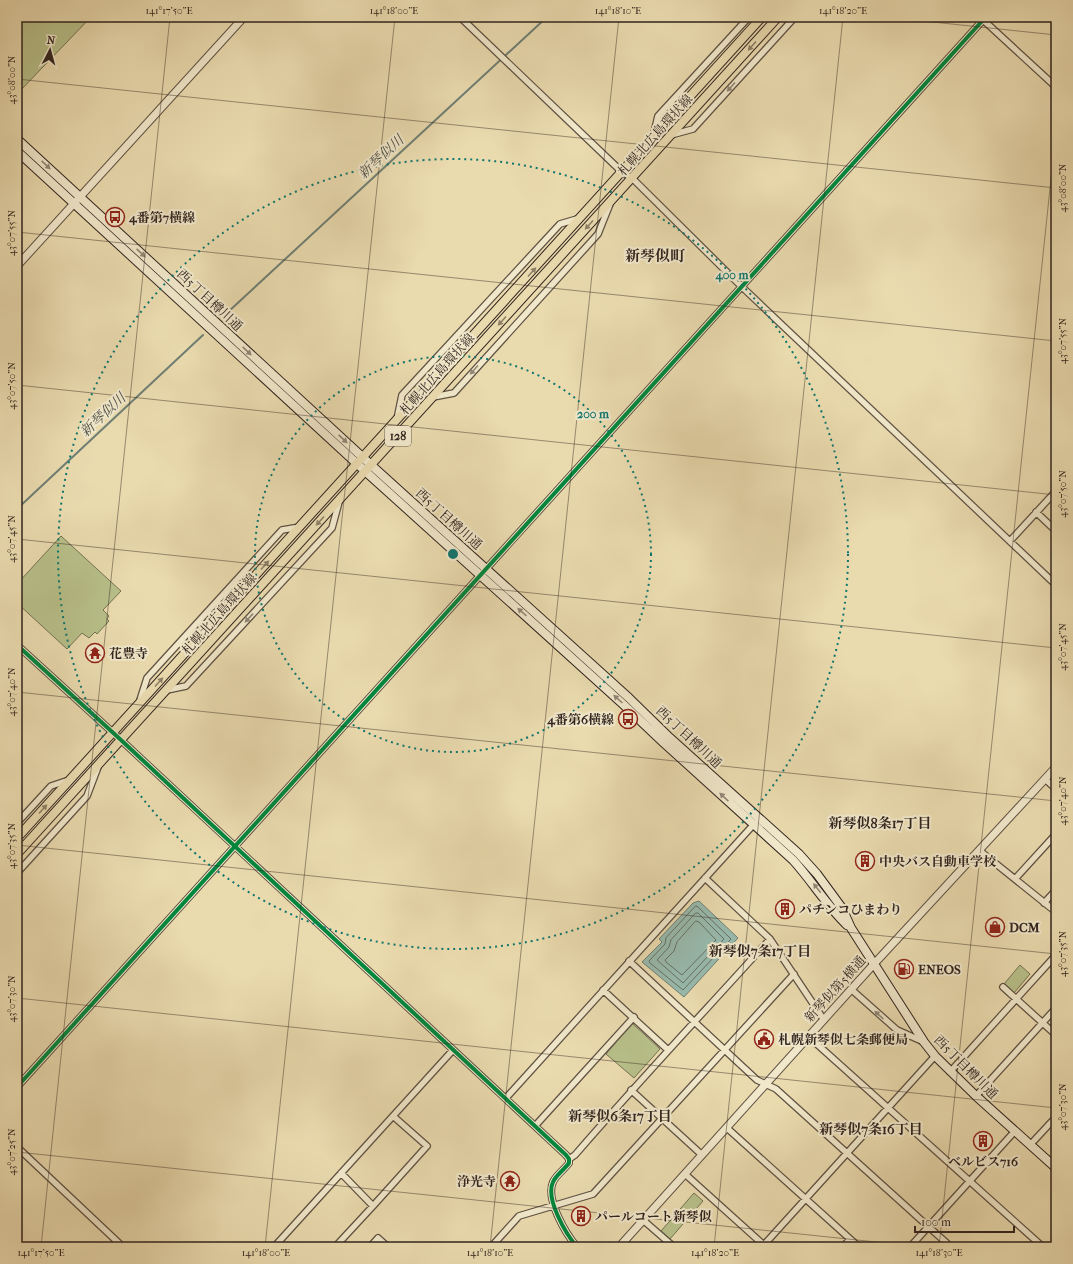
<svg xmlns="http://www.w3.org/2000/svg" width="1073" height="1264" viewBox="0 0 1073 1264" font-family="'IM FELL French Canon','Noto Serif JP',serif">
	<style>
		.green { fill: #b8c08a; stroke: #747254 }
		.water { fill: #98bbae; stroke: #6f7f75 }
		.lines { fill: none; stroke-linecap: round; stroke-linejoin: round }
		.shore { stroke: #647066; stroke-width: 1 }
		.stream { stroke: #6f7f75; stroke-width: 2 }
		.minor-casing { stroke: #5f5243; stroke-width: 8 }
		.tertiary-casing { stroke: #5f5243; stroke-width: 9 }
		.secondary-casing { stroke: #31241f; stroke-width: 10 }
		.primary-casing { stroke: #31241f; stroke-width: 10 }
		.minor { stroke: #f1e8cb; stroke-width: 5.5 }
		.tertiary { stroke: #f1e8cb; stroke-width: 7 }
		.secondary { stroke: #f1e8cb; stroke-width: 8 }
		.primary { stroke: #eadbaf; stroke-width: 8 }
		.cycleway-casing { stroke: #f1e8cb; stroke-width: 6 }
		.cycleway { stroke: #00873e; stroke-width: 4 }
		.oneway { fill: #8e8067 }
		.oneway2 { fill: #918675 }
		.ticks { fill: none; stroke: #31241f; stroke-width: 1; stroke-opacity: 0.45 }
		.ring { fill: none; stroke: #0f766e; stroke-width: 2; stroke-dasharray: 2 4 }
		.labels { text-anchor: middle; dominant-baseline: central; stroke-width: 4; stroke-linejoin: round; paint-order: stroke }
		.shield { fill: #f1e8cb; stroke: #6b5f53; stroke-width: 1 }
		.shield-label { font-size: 12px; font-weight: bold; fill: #31241f }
		.street-label { font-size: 13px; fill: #31241f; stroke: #f1e8cb }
		.poi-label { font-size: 13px; font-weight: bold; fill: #31241f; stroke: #f1e8cb; text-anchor: start }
		.water-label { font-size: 14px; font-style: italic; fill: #50514a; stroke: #f1e8cb }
		.neighbourhood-label { font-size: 14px; font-weight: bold; fill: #31241f; stroke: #f1e8cb }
		.quarter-label { font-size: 15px; font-weight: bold; fill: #31241f; stroke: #f1e8cb }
		.centre { fill: #0f766e; stroke: #f1e8cb; stroke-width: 2 }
		.ring-label { font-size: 12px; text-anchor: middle; font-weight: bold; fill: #0f766e; stroke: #f1e8cb; stroke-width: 4; stroke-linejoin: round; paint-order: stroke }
		.neatline { fill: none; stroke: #31241f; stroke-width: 1.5 }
		.ticks-label { font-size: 10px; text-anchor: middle; fill: #31241f }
	</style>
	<rect width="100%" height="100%" fill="#eadbaf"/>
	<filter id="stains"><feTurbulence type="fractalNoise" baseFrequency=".005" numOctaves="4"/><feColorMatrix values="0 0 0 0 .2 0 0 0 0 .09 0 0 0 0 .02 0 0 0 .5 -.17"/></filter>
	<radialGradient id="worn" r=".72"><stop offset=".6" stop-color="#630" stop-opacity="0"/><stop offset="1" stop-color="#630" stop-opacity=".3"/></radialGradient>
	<!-- green -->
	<path class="green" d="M17 17H91L17 94Z
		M61 536 121 591 103 610 109 616 107 619 109 621 97 634 95 632 89 638 82 633 67 649 17 603V584Z
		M1020 965 1030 974 1014 993 1004 984Z
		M632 1023 660 1049 634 1078 606 1054Z
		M694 1193 703 1201 670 1239 661 1231Z"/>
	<!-- water -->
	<path class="water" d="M699 901 738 938 684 997 642 962 662 942 659 939 693 903Z"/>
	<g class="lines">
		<!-- shore -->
		<path class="shore" d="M696 906 698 907 731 939 683 990 650 963 649 961 665 944 666 938Z
			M696 913H698L724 939 683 983 657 960 669 947 671 940Z
			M696 921 699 922 716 940 682 975 666 962 665 960 674 951 677 942Z"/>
		<!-- stream -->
		<path class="stream" d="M228 312 547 17
			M17 509 203 335"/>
		<!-- minor casing -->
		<g class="minor-casing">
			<path id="minor" d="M460 17 622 172 632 178 741 286 1056 585
				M980 17 1056 87
				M671 135 693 129 795 17
				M653 137 658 116 749 17
				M433 397 454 393 598 234 610 204
				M397 419 402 395 560 224 577 219
				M1036 512 1056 531
				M1010 541 1056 491
				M17 645 121 740 566 1155 569 1159V1163C564 1170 556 1175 553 1182 545 1199 566 1234 577 1247
				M167 690 186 686 332 528 339 502
				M140 700 147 678 282 530 300 527
				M1045 779 1056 789
				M17 823 51 786 69 780
				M980 851 1056 912
				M17 873 87 796 98 767
				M705 878 770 939 824 1020
				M1015 879 1056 834
				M1044 903 1056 890
				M629 961 757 1080 776 1089 951 1247
				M1003 987 1056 1035
				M603 990 668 1050
				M852 990 897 1030 924 1042
				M809 1037 1043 1247
				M950 1072 1056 955
				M17 1087 983 20
				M631 1090 702 1155
				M976 1096 1056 1008
				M506 1098 755 823
				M535 1126 634 1017
				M727 1128 859 1247
				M1030 1145 1056 1117
				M17 1147 123 1247
				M569 1159 575 1155C639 1081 705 1011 770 939
				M685 1174 766 1247
				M373 1206 427 1146 393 1116
				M643 1220 674 1247
				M274 1247 453 1050
				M335 1247 373 1206 341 1173
				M370 1247 378 1238 388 1247
				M491 1247 519 1216 593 1194 794 974
				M762 1247 935 1056
				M843 1247 850 1239
				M910 1247 1015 1131"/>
		</g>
		<!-- tertiary casing -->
		<g class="tertiary-casing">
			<path id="tertiary" d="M17 266 244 17
				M619 1247 874 964 1056 767"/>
		</g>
		<!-- secondary casing -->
		<g class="secondary-casing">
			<path id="secondary" d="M17 139 371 465 629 698 670 738 799 854 817 874 842 908 851 928 924 1042 935 1056 976 1096 1056 1168
				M17 151 365 471 624 705 664 743 793 860C812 881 827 906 847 925"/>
		</g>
		<!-- primary casing -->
		<g class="primary-casing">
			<path id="primary" d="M17 838 762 17
				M17 854 778 17"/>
		</g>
		<!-- minor -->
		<use href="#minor" class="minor"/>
		<!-- tertiary -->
		<use href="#tertiary" class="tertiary"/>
		<!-- secondary -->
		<use href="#secondary" class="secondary"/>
		<!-- primary -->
		<use href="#primary" class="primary"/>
		<!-- cycleway casing -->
		<g class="cycleway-casing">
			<path id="cycleway" d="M17 645 121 740 566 1155 569 1159V1163C564 1170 556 1175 553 1182 545 1199 566 1234 577 1247
				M17 1087 983 20"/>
		</g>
		<!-- cycleway -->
		<use href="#cycleway" class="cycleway"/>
	</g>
	<!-- one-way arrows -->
	<defs><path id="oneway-solid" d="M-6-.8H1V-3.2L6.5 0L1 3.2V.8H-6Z"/></defs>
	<g class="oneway">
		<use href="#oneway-solid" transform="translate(752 46) rotate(132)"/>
		<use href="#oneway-solid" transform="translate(589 225) rotate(132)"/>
		<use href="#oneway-solid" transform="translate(532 272) rotate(-48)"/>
		<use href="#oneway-solid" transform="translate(502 321) rotate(132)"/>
		<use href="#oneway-solid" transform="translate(320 521) rotate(132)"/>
		<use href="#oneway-solid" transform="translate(265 565) rotate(-48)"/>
		<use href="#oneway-solid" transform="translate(159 682) rotate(-48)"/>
		<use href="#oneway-solid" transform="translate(43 809) rotate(-48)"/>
	</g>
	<g class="oneway2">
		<use href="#oneway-solid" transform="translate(731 87) rotate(132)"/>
		<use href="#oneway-solid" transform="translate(46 165) rotate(43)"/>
		<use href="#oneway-solid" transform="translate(141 253) rotate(43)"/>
		<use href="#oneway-solid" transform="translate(247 351) rotate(43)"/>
		<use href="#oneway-solid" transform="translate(474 370) rotate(132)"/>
		<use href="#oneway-solid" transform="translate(343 439) rotate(43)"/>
		<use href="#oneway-solid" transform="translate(522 612) rotate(-138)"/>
		<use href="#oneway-solid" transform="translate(249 618) rotate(133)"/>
		<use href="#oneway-solid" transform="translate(618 699) rotate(-138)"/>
		<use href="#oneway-solid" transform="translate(724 797) rotate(-137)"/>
		<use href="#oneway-solid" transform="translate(817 888) rotate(-128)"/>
		<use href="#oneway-solid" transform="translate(879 1015) rotate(-138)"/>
	</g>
	<!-- ticks -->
	<path class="ticks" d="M885 17 1056 35M17 79 1056 188M17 232 1056 341M17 385 1056 495M17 539 1056 648M17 692 1056 801M17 845 1056 954M17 998 1056 1108M17 1152 924 1247M41 1247 170 17M265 1247 395 17M490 1247 619 17M714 1247 843 17M939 1247 1056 131"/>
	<!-- distance rings -->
	<g class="ring">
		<circle cx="453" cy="554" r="198"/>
		<circle cx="453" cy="554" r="395"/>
	</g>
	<!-- icons -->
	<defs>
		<g id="bus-ring" transform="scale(1)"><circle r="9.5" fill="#f1e8cb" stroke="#8f2418" stroke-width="1.5"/><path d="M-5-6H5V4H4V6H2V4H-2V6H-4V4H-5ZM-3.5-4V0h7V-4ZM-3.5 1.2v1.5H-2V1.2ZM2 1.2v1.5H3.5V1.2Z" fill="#8f2418"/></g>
		<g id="temple-ring" transform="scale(1)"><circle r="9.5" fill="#f1e8cb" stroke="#8f2418" stroke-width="1.5"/><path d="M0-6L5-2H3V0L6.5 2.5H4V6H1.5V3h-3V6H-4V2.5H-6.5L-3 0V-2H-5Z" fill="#8f2418"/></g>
		<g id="building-ring" transform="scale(1)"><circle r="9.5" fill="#f1e8cb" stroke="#8f2418" stroke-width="1.5"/><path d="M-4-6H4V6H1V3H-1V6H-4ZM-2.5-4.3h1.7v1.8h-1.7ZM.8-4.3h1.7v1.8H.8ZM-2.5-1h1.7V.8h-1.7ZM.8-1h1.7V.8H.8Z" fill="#8f2418"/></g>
		<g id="shop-ring" transform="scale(1)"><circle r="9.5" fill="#f1e8cb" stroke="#8f2418" stroke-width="1.5"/><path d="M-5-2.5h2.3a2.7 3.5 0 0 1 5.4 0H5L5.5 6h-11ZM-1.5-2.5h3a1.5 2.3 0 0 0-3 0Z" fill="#8f2418"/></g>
		<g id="fuel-ring" transform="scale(1)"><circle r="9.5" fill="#f1e8cb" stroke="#8f2418" stroke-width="1.5"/><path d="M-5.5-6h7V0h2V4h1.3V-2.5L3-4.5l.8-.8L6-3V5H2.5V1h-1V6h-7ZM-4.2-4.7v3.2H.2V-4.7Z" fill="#8f2418"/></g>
		<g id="civic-ring" transform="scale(1)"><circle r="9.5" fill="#f1e8cb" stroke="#8f2418" stroke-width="1.5"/><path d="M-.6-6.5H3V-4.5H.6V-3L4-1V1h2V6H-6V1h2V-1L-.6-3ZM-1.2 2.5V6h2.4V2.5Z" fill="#8f2418"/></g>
	</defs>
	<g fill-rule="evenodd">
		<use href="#bus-ring" x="115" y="217"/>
		<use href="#temple-ring" x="95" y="653"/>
		<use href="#bus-ring" x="628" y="719"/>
		<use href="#building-ring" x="865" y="861"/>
		<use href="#building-ring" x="785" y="909"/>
		<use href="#shop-ring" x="995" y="927"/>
		<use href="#fuel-ring" x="904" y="969"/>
		<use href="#civic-ring" x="764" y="1039"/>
		<use href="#building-ring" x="983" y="1141"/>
		<use href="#temple-ring" x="510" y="1181"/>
		<use href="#building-ring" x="581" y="1216"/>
	</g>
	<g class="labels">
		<!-- shield labels -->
		<rect class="shield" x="385" y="426" width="26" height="20" rx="3"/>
		<g class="shield-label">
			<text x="398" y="436">128</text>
		</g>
		<!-- street labels -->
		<g class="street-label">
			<text transform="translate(655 135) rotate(-48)">札幌北広島環状線</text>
			<text transform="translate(210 300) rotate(43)">西5丁目樽川通</text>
			<text transform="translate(437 374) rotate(-48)">札幌北広島環状線</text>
			<text transform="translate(449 519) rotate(42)">西5丁目樽川通</text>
			<text transform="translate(219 614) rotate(-48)">札幌北広島環状線</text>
			<text transform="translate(689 737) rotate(43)">西5丁目樽川通</text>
			<text transform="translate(835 989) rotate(-48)">新琴似第5横通</text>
			<text transform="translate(966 1067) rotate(45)">西5丁目樽川通</text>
		</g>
		<!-- poi labels -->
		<g class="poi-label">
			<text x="129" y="217">4番第7横線</text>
			<text x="109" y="653">花豊寺</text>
			<text x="614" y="719" text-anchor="end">4番第6横線</text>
			<text x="879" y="861">中央バス自動車学校</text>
			<text x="799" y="909">パチンコひまわり</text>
			<text x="1009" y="927">DCM</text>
			<text x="918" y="969">ENEOS</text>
			<text x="778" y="1039">札幌新琴似七条郵便局</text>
			<text x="983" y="1161" text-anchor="middle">ベルビス716</text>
			<text x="496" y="1181" text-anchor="end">浄光寺</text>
			<text x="595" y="1216">パールコート新琴似</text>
		</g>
		<!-- water labels -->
		<g class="water-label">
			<text transform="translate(381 157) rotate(-43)">新琴似川</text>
			<text transform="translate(103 415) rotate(-43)">新琴似川</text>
		</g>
		<!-- neighbourhood labels -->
		<g class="neighbourhood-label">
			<text x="880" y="823">新琴似8条17丁目</text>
			<text x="760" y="951">新琴似7条17丁目</text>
			<text x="620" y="1116">新琴似6条17丁目</text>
			<text x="871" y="1129">新琴似7条16丁目</text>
		</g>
		<!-- quarter labels -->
		<g class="quarter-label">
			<text x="655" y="256">新琴似町</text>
		</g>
	</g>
	<circle cx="453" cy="554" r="6" class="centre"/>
	<g class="ring-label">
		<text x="732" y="279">400 m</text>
		<text x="593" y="418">200 m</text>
	</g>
	<!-- margin -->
	<rect width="1073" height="1264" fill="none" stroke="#eadbaf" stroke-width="44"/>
	<!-- north arrow -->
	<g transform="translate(50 50) rotate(6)" stroke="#f1e8cb" stroke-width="3" paint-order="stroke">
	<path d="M0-3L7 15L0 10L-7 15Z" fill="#31241f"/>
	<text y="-6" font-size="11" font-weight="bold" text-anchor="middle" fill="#31241f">N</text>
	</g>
	<!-- scale -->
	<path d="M915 1226v6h99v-6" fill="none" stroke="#31241f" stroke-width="2"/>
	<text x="921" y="1226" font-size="12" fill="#31241f" stroke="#f1e8cb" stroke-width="3" paint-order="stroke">100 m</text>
	<rect x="22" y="22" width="1029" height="1220" class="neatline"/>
	<g class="ticks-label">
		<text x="169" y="14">141°17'50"E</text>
		<text x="394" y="14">141°18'00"E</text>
		<text x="618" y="14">141°18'10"E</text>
		<text x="843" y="14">141°18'20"E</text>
		<text transform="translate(11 80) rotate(-90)" y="4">43°08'00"N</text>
		<text transform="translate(1062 188) rotate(-90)" y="4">43°08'00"N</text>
		<text transform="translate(11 233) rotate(-90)" y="4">43°07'55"N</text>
		<text transform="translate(1062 341) rotate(-90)" y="4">43°07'55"N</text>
		<text transform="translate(11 386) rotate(-90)" y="4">43°07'50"N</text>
		<text transform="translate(1062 494) rotate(-90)" y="4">43°07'50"N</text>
		<text transform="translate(11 539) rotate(-90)" y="4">43°07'45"N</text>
		<text transform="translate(1062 647) rotate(-90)" y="4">43°07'45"N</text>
		<text transform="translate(11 692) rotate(-90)" y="4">43°07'40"N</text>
		<text transform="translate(1062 801) rotate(-90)" y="4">43°07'40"N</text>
		<text transform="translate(11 846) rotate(-90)" y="4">43°07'35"N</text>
		<text transform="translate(1062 954) rotate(-90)" y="4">43°07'35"N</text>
		<text transform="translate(11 999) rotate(-90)" y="4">43°07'30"N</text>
		<text transform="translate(1062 1107) rotate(-90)" y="4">43°07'30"N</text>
		<text transform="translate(11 1152) rotate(-90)" y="4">43°07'25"N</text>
		<text x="41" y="1256">141°17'50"E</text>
		<text x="266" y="1256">141°18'00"E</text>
		<text x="490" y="1256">141°18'10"E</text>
		<text x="715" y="1256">141°18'20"E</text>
		<text x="939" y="1256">141°18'30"E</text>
	</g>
	<rect width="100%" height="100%" filter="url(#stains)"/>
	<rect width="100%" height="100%" fill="url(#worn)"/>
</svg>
